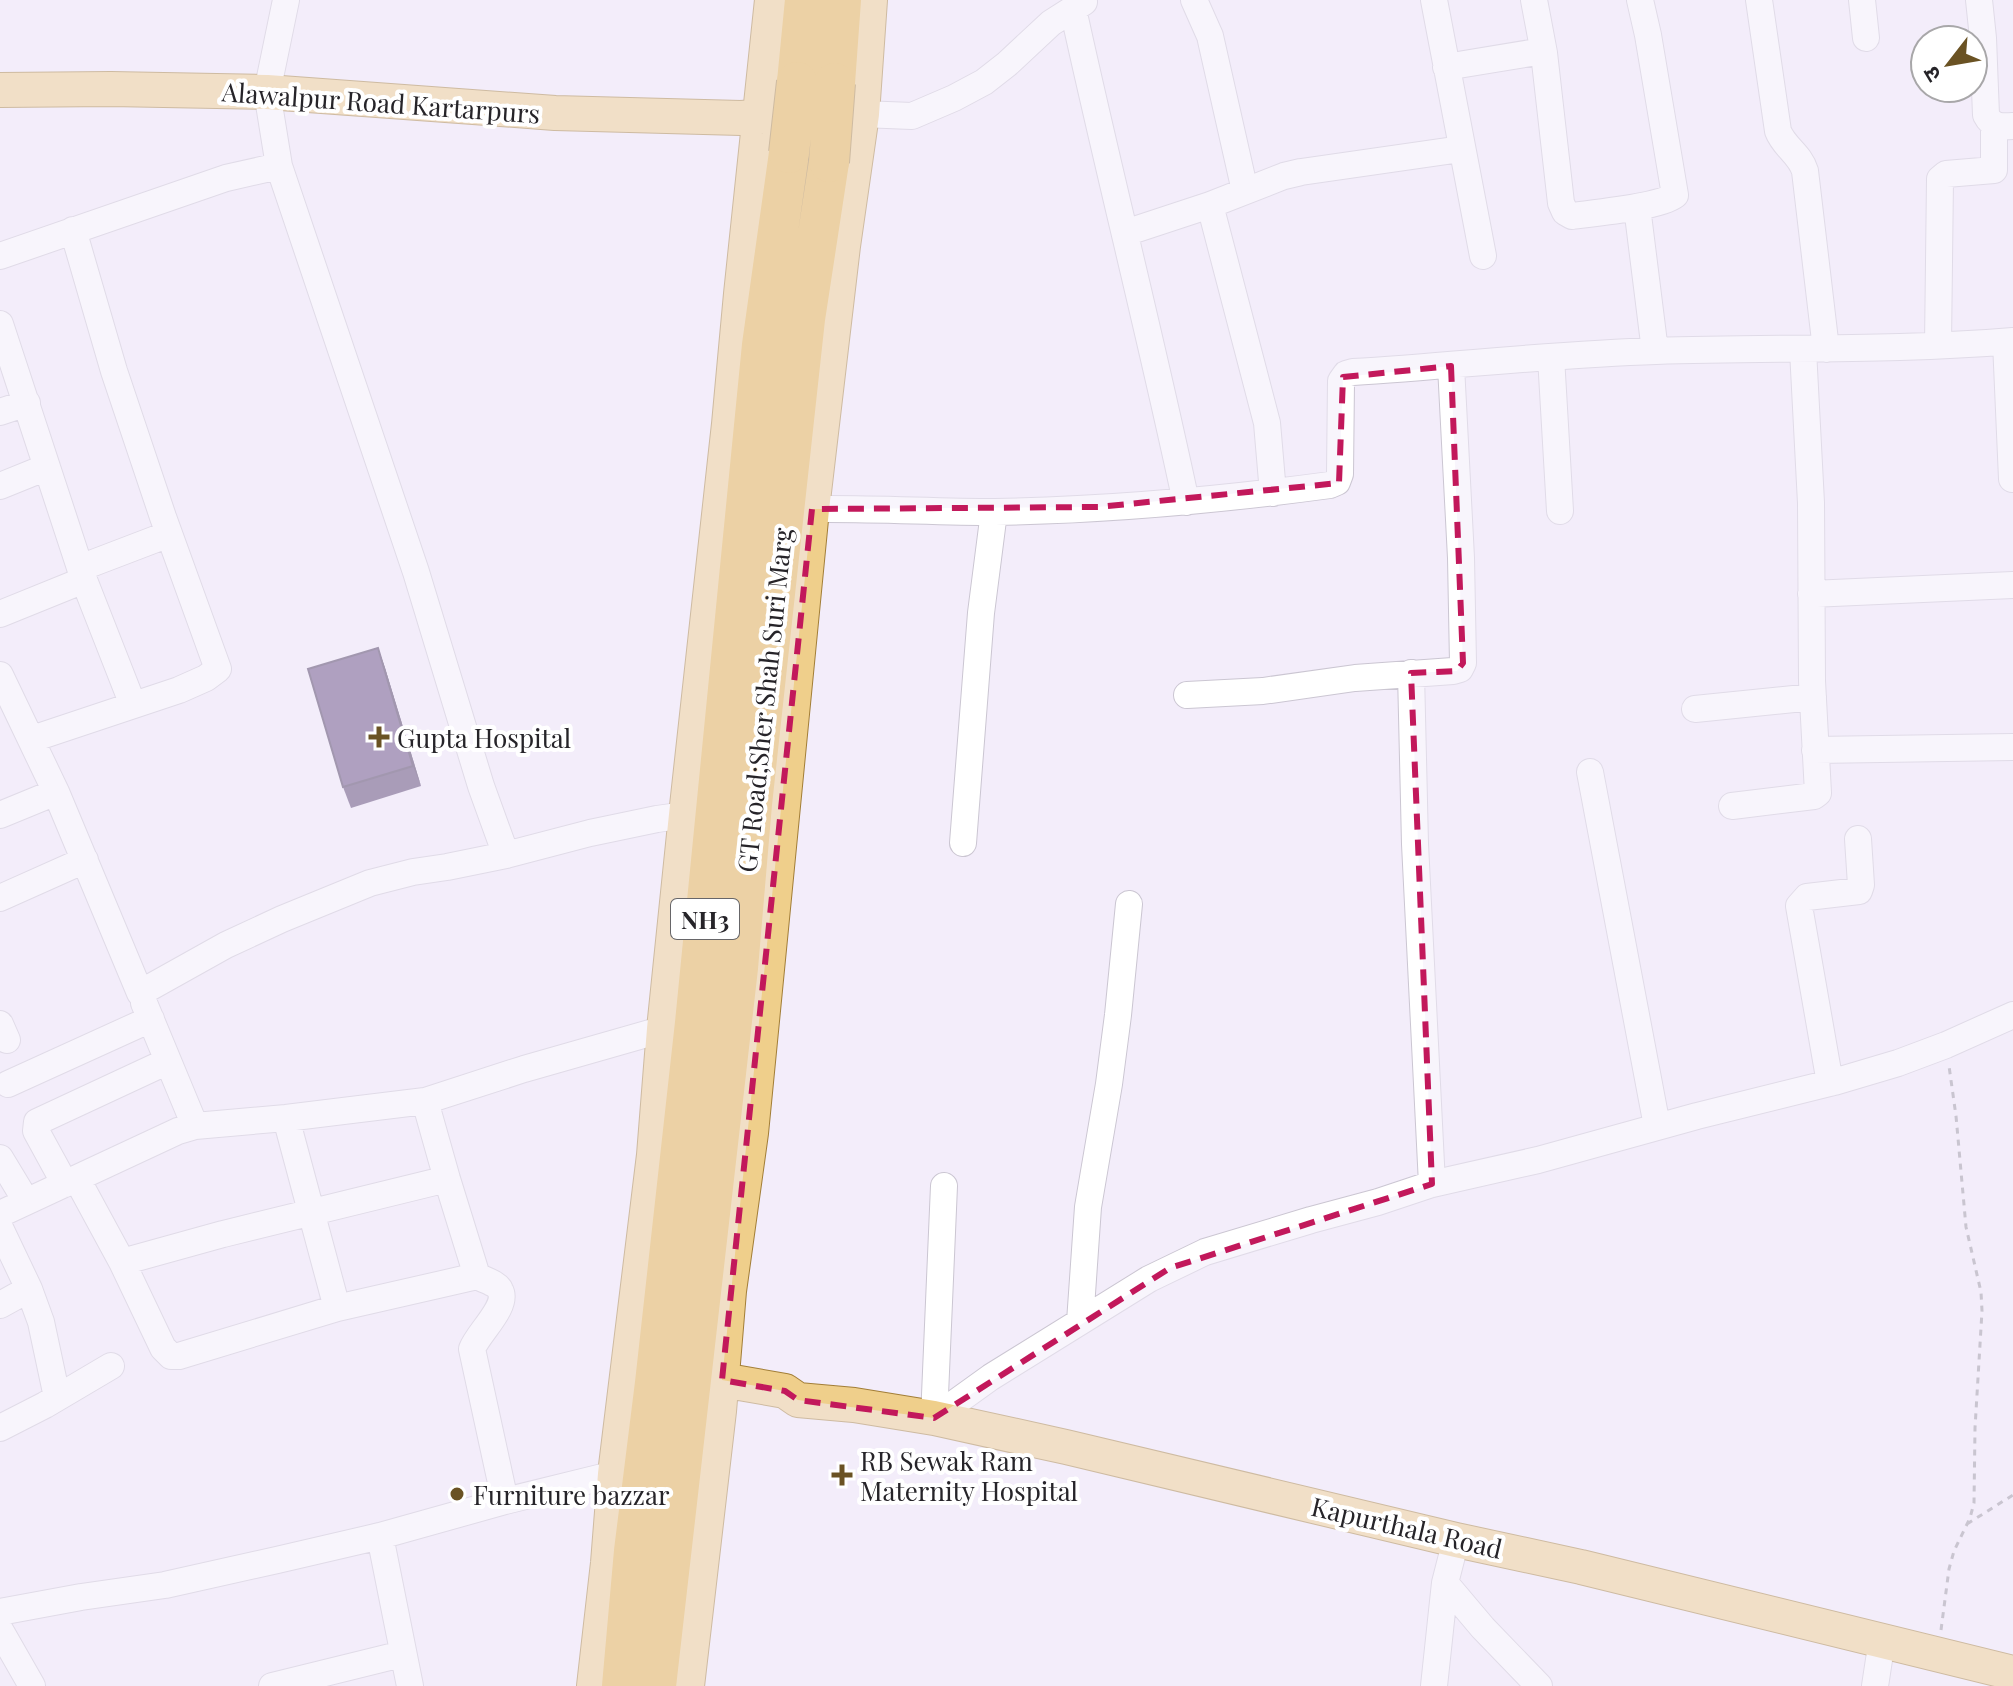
<svg xmlns="http://www.w3.org/2000/svg" width="2013" height="1686" viewBox="0 0 2013 1686" font-family="'Playfair Display','Noto Sans Devanagari',serif">
	<style>
		.lines { fill: none; stroke-linecap: round; stroke-linejoin: round }
		.minor-casing { stroke: #cbc6d2; stroke-width: 28 }
		.major-casing { stroke: #a27e37; stroke-width: 36 }
		.highway-casing { stroke: #a27e37; stroke-width: 42 }
		.path { stroke: #98949d; stroke-width: 3; stroke-dasharray: 6 6; stroke-linecap: butt }
		.minor { stroke: #fff; stroke-width: 26 }
		.major { stroke: #efcf8b; stroke-width: 34 }
		.highway { stroke: #e4af3e; stroke-width: 40 }
		.highway-bridge-casing { stroke: #a27e37; stroke-width: 42; stroke-linecap: butt }
		.highway-bridge { stroke: #e4af3e; stroke-width: 40 }
		.wall { fill: #503a69 }
		.shaded-wall { fill: #413055 }
		.building { fill: #5d447a; stroke: #413055; stroke-width: 2 }
		.marked { fill: none; stroke: #c2185b; stroke-width: 6; stroke-dasharray: 16 10; stroke-linejoin: round }
		.poi-dot { fill: #6a5223; stroke: #fff; stroke-width: 3 }
		.labels { text-anchor: middle; dominant-baseline: central; stroke-width: 8; stroke-linejoin: round; paint-order: stroke }
		.shield { fill: #fff; stroke: #676669; stroke-width: 2 }
		.shield-label { font-size: 24px; font-weight: bold; fill: #262429 }
		.street-label { font-size: 26px; fill: #262429; stroke: #fff }
		.poi-label { font-size: 26px; fill: #262429; stroke: #fff; text-anchor: start }
	</style>
	<rect width="100%" height="100%" fill="#f3edfa"/>
	<g class="lines">
		<!-- minor casing -->
		<g class="minor-casing">
			<path id="minor" d="M286 0 267 92 279 166 416 572 481 786 506 855
				M1194 0 1210 36 1245 191
				M1434 0 1483 256
				M1534 0 1544 53 1561 203 1565 212 1572 216C1594 213 1660 207 1675 195L1648 35 1640 0
				M1759 0 1778 131C1784 147 1800 154 1805 171L1826 349
				M1862 0 1866 38
				M1979 0 1983 38 1986 115C1992 127 2001 127 2013 126
				M1073 9C1109 174 1151 337 1186 502
				M1446 67 1543 51
				M862 114 912 116 954 98 984 82 1007 64 1051 23 1084 2
				M1210 205 1267 423 1273 493
				M1637 207 1655 351
				M1125 233 1210 205 1284 176 1301 172 1461 149
				M0 256 226 178 279 166
				M0 324 84 580 0 614
				M2006 342 2012 479
				M1938 345 1940 179 1946 174 1994 170V124
				M1551 357 1560 511
				M0 412 27 403
				M0 486 47 467
				M812 509C873 508 934 512 995 512 1107 510 1219 500 1330 485L1337 482 1340 474 1341 381 1346 374 1353 372C1454 366 1555 354 1656 351 1775 347 1894 351 2013 341
				M80 568 169 534
				M84 580 133 705
				M1811 594 2013 585
				M1411 673 1415 844 1432 1184
				M0 675 56 792 140 993 226 945 282 919 370 883 413 872 447 867 506 855 590 833 657 819 686 815
				M1187 695 1263 691 1355 678 1453 671 1460 669 1463 663 1461 558 1451 366
				M1695 709 1813 697
				M32 739 179 690 206 678 218 669 163 517 114 371 73 230
				M1815 750 2013 747
				M1590 772 1657 1126
				M1732 806 1814 796 1818 793 1812 681 1811 503 1803 350
				M0 815 56 792
				M963 843 981 613 994 512
				M0 898 85 860
				M144 1003 195 1126
				M0 1024 7 1040
				M1830 1083 1799 906 1807 897 1859 891 1861 885 1858 839
				M8 1084 151 1019
				M425 1101 447 1179 477 1276C484 1280 497 1283 500 1290 509 1306 478 1333 472 1349L505 1501
				M0 1158 26 1201
				M77 1179 122 1262 163 1348 171 1356H179L337 1308 286 1118
				M65 1184 36 1131 37 1122 168 1061
				M0 1214 178 1131 195 1126 286 1118 425 1101 524 1069 664 1029
				M0 1228 29 1289 41 1322 57 1397
				M122 1262 223 1234 447 1179
				M0 1305 29 1289
				M337 1308 477 1276
				M1080 1322 1088 1207 1109 1084 1118 1015 1129 904
				M934 1418 991 1377 1149 1279 1205 1252 1311 1220 1378 1202 1432 1184 1538 1160 1697 1116 1834 1082 1898 1063 1946 1045 2013 1015
				M934 1418 944 1186
				M0 1428 45 1405 111 1366
				M380 1536 410 1686
				M1445 1583 1483 1628 1539 1686
				M0 1612 81 1597 165 1585 277 1560 380 1536 505 1501 615 1474
				M0 1630 32 1686
				M272 1686 402 1654
				M1434 1686 1445 1583 1456 1540
				M1875 1686 1882 1640"/>
		</g>
		<!-- major casing -->
		<g class="major-casing">
			<path id="major" d="M0 90 111 89 267 92 555 113 741 118 783 115
				M722 1380 785 1391 798 1400 854 1405 934 1418 1066 1447 1456 1540 1581 1567 2013 1673
				M594 1686 608 1563 615 1474 654 1155 664 1029 686 815 729 424 741 294 772 0
				M687 1686 719 1411 729 1291 751 1133 812 509 843 246 862 114 870 0"/>
		</g>
		<!-- highway casing -->
		<g class="highway-casing">
			<path id="highway" d="M797 82 805 0
				M835 83 841 0
				M622 1686 634 1551 655 1383 695 1023 762 345 789 153
				M656 1686 738 968 752 804 805 319 829 162"/>
		</g>
		<!-- path -->
		<path class="path" d="M1967 1524 2013 1495
			M1941 1630 1949 1569 1954 1551 1970 1518 1974 1503 1975 1428 1982 1311 1981 1292 1966 1227 1956 1116 1949 1066"/>
		<!-- minor -->
		<use href="#minor" class="minor"/>
		<!-- major -->
		<use href="#major" class="major"/>
		<!-- highway -->
		<use href="#highway" class="highway"/>
		<!-- highway-bridge casing -->
		<g class="highway-bridge-casing">
			<path id="highway-bridge" d="M789 153 797 82
				M829 162 835 83"/>
		</g>
		<!-- highway-bridge -->
		<use href="#highway-bridge" class="highway-bridge"/>
	</g>
	<!-- wall -->
	<path class="wall" d="M378 648 385 668 421 786 351 808 343 787Z"/>
	<!-- shaded-wall -->
	<path class="shaded-wall" d="M378 648 385 668 421 786 413 766Z"/>
	<!-- building -->
	<path class="building" d="M378 648 413 766 343 787 308 669Z"/>
	<!-- marked area -->
	<path d="M0 0H2013V1686H0ZM1451 366 1463 663 1457 671 1411 673 1432 1184 1170 1268 934 1418 798 1400 785 1391 722 1380 812 509 1098 507 1339 483 1343 377Z" fill="#f3edfa" fill-opacity=".55" fill-rule="evenodd"/>
	<path class="marked" d="M1451 366 1463 663 1457 671 1411 673 1432 1184 1170 1268 934 1418 798 1400 785 1391 722 1380 812 509 1098 507 1339 483 1343 377Z"/>
	<!-- markers -->
	<g class="poi-dot">
		<path d="M375 725h8v8h8v8h-8v8h-8v-8h-8v-8h8z"/>
		<path d="M838 1463h8v8h8v8h-8v8h-8v-8h-8v-8h8z"/>
		<circle cx="457" cy="1494" r="8"/>
	</g>
	<g class="labels">
		<!-- shield labels -->
		<rect class="shield" x="671" y="899" width="68" height="40" rx="6"/>
		<g class="shield-label">
			<text x="705" y="919">NH3</text>
		</g>
		<!-- street labels -->
		<g class="street-label">
			<text transform="translate(381 102) rotate(4)">Alawalpur Road Kartarpurs</text>
			<text transform="translate(764 700) rotate(-84)">GT Road;Sher Shah Suri Marg</text>
			<text transform="translate(1407 1527) rotate(13)">Kapurthala Road</text>
		</g>
		<!-- poi labels -->
		<g class="poi-label">
			<text x="397" y="737">Gupta Hospital</text>
			<text x="860" y="1460">RB Sewak Ram<tspan x="860" dy="30">Maternity Hospital</tspan></text>
			<text x="473" y="1494">Furniture bazzar</text>
		</g>
	</g>
	<!-- north arrow -->
	<g transform="translate(1949 64) rotate(239)"><circle r="38" fill="#ffffff" stroke="#a8a7a9" stroke-width="2"/>
	<path d="M0-6L14 30L0 20L-14 30Z" fill="#6a5223"/>
	<text y="-12" font-size="22" font-weight="bold" text-anchor="middle" fill="#262429">उ</text>
	</g>
</svg>
